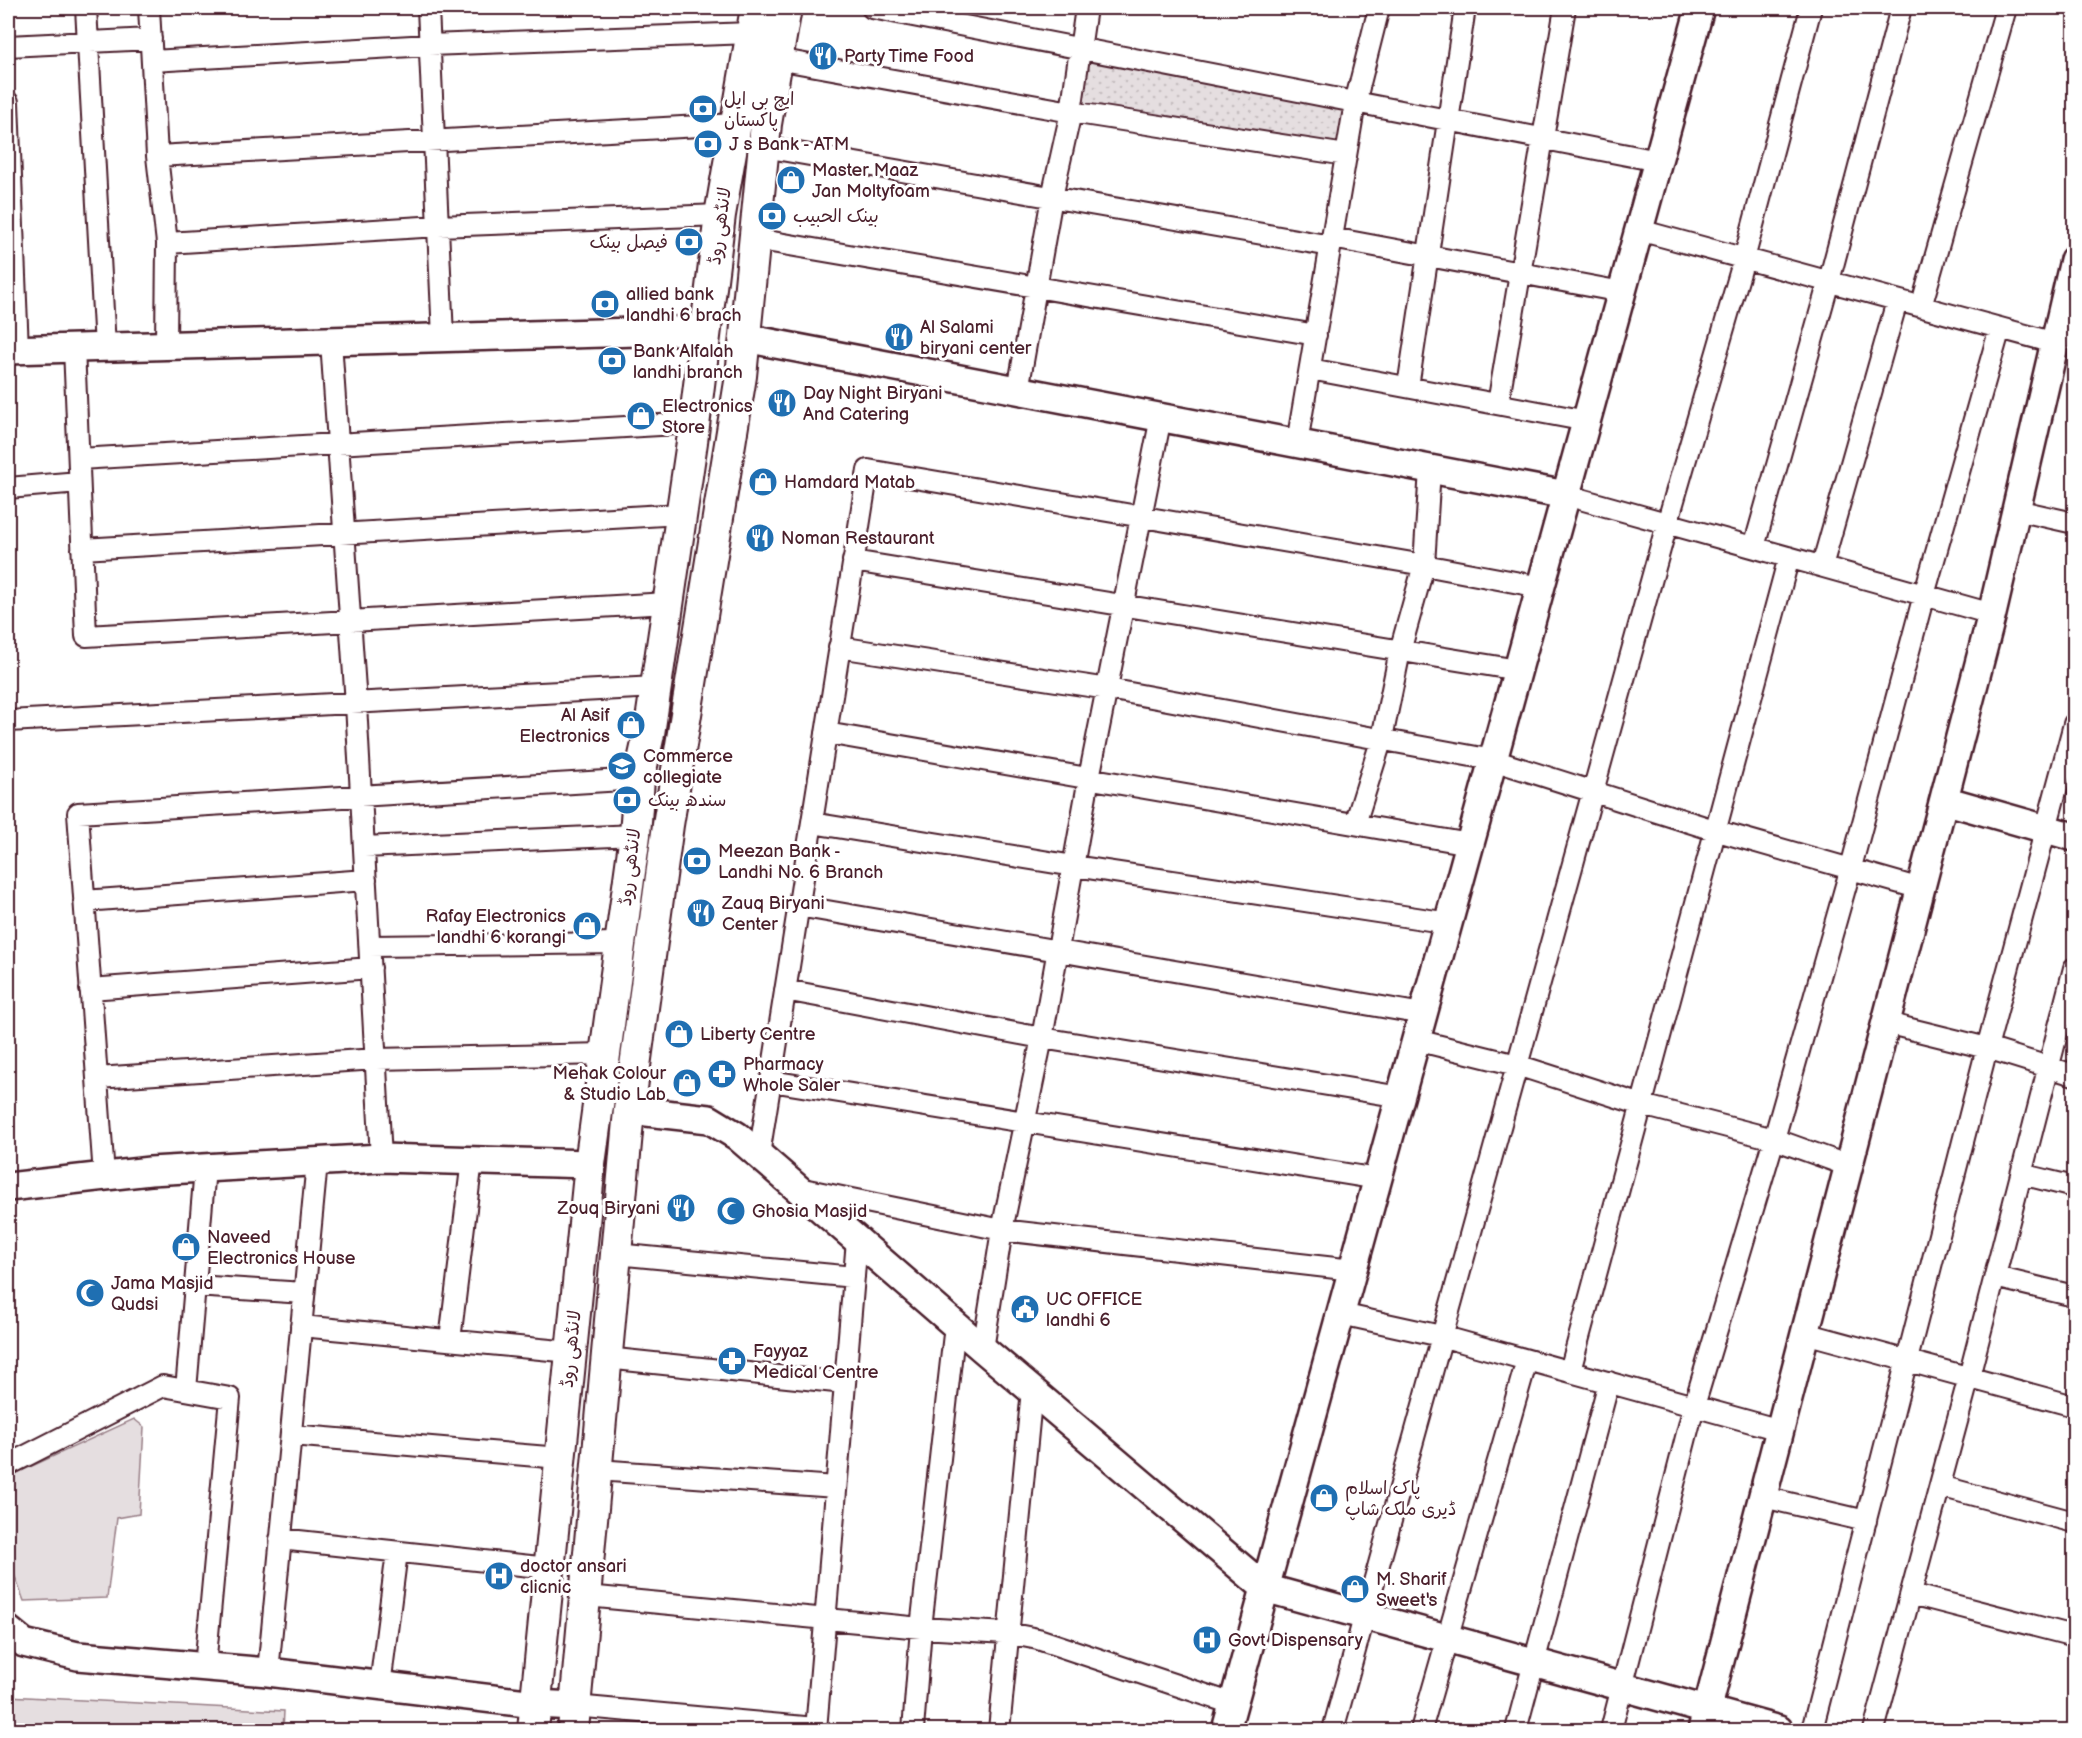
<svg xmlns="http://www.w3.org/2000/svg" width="2082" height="1738" viewBox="0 0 2082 1738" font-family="'Balsamiq Sans','Playpen Sans Arabic',sans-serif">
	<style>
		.green { fill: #e5dee0; stroke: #987e86; stroke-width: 1.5 }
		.park { fill: url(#park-dots); stroke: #987e86; stroke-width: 1.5 }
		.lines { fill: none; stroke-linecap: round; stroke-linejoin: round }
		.street-casing { stroke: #4a1f2b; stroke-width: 24 }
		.secondary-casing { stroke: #4a1f2b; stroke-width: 32 }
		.primary-casing { stroke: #4a1f2b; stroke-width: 34 }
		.street { stroke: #fff; stroke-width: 20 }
		.secondary { stroke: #fff; stroke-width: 27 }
		.primary { stroke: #fff; stroke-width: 30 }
		.labels { text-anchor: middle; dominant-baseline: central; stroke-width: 6; stroke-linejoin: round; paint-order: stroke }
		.poi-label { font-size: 18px; fill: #4a1f2b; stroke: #fff; text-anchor: start }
		.street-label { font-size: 18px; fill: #4a1f2b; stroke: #fff }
	</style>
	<defs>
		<pattern id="park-dots" width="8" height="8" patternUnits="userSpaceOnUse" patternTransform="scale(1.5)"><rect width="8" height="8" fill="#e5dee0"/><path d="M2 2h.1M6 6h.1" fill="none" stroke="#c6bec0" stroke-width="1.8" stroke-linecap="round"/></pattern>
	</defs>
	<rect width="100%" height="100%" fill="#fff"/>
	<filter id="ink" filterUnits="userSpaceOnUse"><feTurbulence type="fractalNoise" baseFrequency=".0167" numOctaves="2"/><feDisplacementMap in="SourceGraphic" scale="12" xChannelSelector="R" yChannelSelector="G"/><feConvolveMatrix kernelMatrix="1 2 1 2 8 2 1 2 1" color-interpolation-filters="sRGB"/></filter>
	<g filter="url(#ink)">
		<!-- green -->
		<path class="green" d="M134 1419 144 1427 139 1514 117 1518 107 1598 24 1601 8 1558V1477Z
			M8 1696 284 1711 283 1730H8Z"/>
		<!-- park -->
		<path class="park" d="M1078 50 1355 103 1346 155 1071 112Z"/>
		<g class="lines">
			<!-- street casing -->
			<g class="street-casing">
				<path id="street" d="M86 8 105 347
					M149 8 157 156 167 243 166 345
					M428 8 443 337
					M872 8 1658 161
					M8 46 151 39
					M777 59 1071 112 1346 155
					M152 61 429 45 751 33
					M8 102 18 350
					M764 147 1331 246
					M157 156 736 124
					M1639 230 2055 343
					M1332 238 1622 292
					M755 239 1316 335
					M167 243 438 226 720 215
					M1921 307 2006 8
					M331 341 356 704 381 1158
					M74 348 86 636 668 603
					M1310 369 1587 421
					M1408 387 1465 8
					M1018 390 1052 197 1071 112 1086 8
					M1498 404 1565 8
					M1297 443 1355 103 1379 8
					M79 459 694 423
					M8 488 79 482
					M1566 495 1992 614
					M2016 510 2074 523
					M1754 547 1829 281 1901 8
					M82 549 681 514
					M853 561 1518 670
					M1822 566 1897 301
					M839 647 1108 689 1493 760 1714 830 1921 889
					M8 721 656 687
					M826 733 1470 844
					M812 823 1074 866 1449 923
					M1355 824 1382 738 1400 651 1424 565 1430 469
					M364 847 635 835
					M84 901 366 880
					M798 906 1423 1014
					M370 946 620 943
					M90 989 371 968
					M785 990 1042 1038 1401 1097
					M1886 1023 1987 1048 2074 1075
					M1416 1040 1517 1065 1642 1105 1774 1139 1849 1166
					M97 1078 376 1059 605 1054
					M771 1081 1378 1179
					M759 1155 868 470 1424 565 1541 587
					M2021 1174 2074 1187
					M104 1176 78 813 639 779
					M798 1188 1002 1230 1353 1270
					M616 1254 854 1277
					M1995 1277 2074 1296
					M195 1286 304 1293
					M1341 1314 1441 1336 1780 1430
					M301 1326 571 1352
					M1805 1333 2074 1406
					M450 1340 472 1160
					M983 1349 1002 1230 1042 1038 1089 778 1161 417
					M606 1358 845 1383
					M1570 1371 1789 557
					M186 1390 205 1168
					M291 1435 560 1458
					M8 1465 163 1386 230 1398 205 1667
					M597 1470 836 1487
					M1940 1486 2074 1522
					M1763 1497 1866 1521
					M280 1539 549 1568
					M1911 1594 2074 1636
					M587 1596 921 1628 1007 1633 1038 1639 1233 1704
					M268 1672 317 1162
					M380 1686 397 1552
					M575 1706 816 1728
					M816 1730 857 1240
					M913 1730 921 1628 955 1325
					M999 1730 1032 1390
					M1333 1730 1667 524 1744 259 1811 8
					M1421 1730 1527 1360
					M1516 1730 1609 1382
					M1611 1730 1694 1406 1774 1139 1850 871 1924 595 2000 328
					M1812 1730 1987 1048 2074 724
					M1874 1730 1969 1377 2074 968"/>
			</g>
			<!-- secondary casing -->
			<g class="secondary-casing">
				<path id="secondary" d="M745 338 1566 495
					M8 350 706 330
					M1944 800 2074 837
					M629 1110 709 1119 737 1136 983 1349 1265 1588 1779 1730
					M8 1187 150 1171 381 1158 590 1164
					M8 1630 24 1643 78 1656 268 1672 535 1704 575 1706
					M1226 1730 1700 8
					M1702 1730 1992 614 2074 260"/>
			</g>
			<!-- primary casing -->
			<g class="primary-casing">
				<path id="primary" d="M533 1730 590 1164 635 835 639 779 649 734 692 442 720 215 756 8
					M573 1730 629 1110 668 825 741 376 766 124 786 8"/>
			</g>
			<!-- street -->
			<use href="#street" class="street"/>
			<!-- secondary -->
			<use href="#secondary" class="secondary"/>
			<!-- primary -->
			<use href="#primary" class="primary"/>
		</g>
	</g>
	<!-- icons -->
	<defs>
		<g id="restaurant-disc" transform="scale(1.5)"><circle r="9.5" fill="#1f6fb2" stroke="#fff"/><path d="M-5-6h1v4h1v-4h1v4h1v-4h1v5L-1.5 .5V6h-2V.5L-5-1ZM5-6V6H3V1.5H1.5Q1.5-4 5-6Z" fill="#fff"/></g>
		<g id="bank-disc" transform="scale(1.5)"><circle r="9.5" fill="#1f6fb2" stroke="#fff"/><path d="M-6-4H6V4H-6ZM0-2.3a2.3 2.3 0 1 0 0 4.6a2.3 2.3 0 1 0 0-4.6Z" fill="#fff"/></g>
		<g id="shop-disc" transform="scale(1.5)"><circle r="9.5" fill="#1f6fb2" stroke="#fff"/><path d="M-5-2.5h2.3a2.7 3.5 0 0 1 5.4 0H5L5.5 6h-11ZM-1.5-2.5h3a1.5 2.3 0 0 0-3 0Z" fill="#fff"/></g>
		<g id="university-disc" transform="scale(1.5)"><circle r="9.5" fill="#1f6fb2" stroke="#fff"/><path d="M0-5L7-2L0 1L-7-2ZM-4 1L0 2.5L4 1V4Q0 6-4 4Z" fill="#fff"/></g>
		<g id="pharmacy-disc" transform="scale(1.5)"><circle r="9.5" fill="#1f6fb2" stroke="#fff"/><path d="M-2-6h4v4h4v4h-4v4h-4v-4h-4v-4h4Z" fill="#fff"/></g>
		<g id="mosque-disc" transform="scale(1.5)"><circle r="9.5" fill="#1f6fb2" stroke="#fff"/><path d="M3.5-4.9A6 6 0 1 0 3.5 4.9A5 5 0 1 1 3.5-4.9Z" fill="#fff"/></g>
		<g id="civic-disc" transform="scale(1.5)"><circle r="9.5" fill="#1f6fb2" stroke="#fff"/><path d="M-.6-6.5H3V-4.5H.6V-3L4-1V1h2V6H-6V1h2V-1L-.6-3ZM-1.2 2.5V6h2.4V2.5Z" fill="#fff"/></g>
		<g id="hospital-disc" transform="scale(1.5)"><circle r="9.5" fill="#1f6fb2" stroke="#fff"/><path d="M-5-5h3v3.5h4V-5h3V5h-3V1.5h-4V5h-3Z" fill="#fff"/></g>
	</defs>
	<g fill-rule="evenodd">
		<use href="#restaurant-disc" x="823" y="56"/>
		<use href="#bank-disc" x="703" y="109"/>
		<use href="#bank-disc" x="708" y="144"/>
		<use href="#shop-disc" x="791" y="180"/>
		<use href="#bank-disc" x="772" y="216"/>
		<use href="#bank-disc" x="689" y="242"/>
		<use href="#bank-disc" x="605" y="304"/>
		<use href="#restaurant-disc" x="899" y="337"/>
		<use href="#bank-disc" x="612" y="361"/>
		<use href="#restaurant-disc" x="782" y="403"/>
		<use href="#shop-disc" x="641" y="416"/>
		<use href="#shop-disc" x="763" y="482"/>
		<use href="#restaurant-disc" x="760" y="538"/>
		<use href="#shop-disc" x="631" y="725"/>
		<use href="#university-disc" x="622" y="766"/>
		<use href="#bank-disc" x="627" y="800"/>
		<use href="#bank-disc" x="697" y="861"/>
		<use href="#restaurant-disc" x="701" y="913"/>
		<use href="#shop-disc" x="587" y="926"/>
		<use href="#shop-disc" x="679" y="1034"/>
		<use href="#pharmacy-disc" x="722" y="1074"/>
		<use href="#shop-disc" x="687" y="1083"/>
		<use href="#restaurant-disc" x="681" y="1208"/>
		<use href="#mosque-disc" x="731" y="1211"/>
		<use href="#shop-disc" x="186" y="1247"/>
		<use href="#mosque-disc" x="90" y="1293"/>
		<use href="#civic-disc" x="1025" y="1309"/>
		<use href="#pharmacy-disc" x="732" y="1361"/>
		<use href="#shop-disc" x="1324" y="1498"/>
		<use href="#hospital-disc" x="499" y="1576"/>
		<use href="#shop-disc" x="1355" y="1589"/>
		<use href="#hospital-disc" x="1207" y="1640"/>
	</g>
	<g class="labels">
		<!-- poi labels -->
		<g class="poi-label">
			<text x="844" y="56">Party Time Food</text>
			<text x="724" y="99">ایچ بی ایل<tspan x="724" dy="21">پاکستان</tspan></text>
			<text x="729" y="144">J s Bank - ATM</text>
			<text x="812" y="170">Master Maaz<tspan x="812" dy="21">Jan Moltyfoam</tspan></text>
			<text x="793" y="216">بينک الحبيب</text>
			<text x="668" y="242" text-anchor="end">فیصل بینک</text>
			<text x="626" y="294">allied bank<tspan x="626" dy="21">landhi 6 brach</tspan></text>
			<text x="920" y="327">Al Salami<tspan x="920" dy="21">biryani center</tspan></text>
			<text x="633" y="351">Bank Alfalah<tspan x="633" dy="21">landhi branch</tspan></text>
			<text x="803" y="393">Day Night Biryani<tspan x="803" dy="21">And Catering</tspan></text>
			<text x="662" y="406">Electronics<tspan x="662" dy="21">Store</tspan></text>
			<text x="784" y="482">Hamdard Matab</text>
			<text x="781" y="538">Noman Restaurant</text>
			<text x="610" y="715" text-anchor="end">Al Asif<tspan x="610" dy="21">Electronics</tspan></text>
			<text x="643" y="756">Commerce<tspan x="643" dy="21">collegiate</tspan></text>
			<text x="648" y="800">سندھ بینک</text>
			<text x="718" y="851">Meezan Bank -<tspan x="718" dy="21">Landhi No. 6 Branch</tspan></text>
			<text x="722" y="903">Zauq Biryani<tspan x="722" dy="21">Center</tspan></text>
			<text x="566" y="916" text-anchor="end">Rafay Electronics<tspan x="566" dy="21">landhi 6 korangi</tspan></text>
			<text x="700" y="1034">Liberty Centre</text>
			<text x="743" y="1064">Pharmacy<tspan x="743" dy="21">Whole Saler</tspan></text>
			<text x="666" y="1073" text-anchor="end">Mehak Colour<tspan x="666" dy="21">&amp; Studio Lab</tspan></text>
			<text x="660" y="1208" text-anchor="end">Zouq Biryani</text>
			<text x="752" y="1211">Ghosia Masjid</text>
			<text x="207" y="1237">Naveed<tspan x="207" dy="21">Electronics House</tspan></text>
			<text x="111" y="1283">Jama Masjid<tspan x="111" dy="21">Qudsi</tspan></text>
			<text x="1046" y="1299">UC OFFICE<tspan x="1046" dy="21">landhi 6</tspan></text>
			<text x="753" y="1351">Fayyaz<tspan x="753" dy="21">Medical Centre</tspan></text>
			<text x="1345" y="1488">پاک اسلام<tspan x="1345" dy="21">ڈیری ملک شاپ</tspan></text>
			<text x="520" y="1566">doctor ansari<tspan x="520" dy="21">clicnic</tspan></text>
			<text x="1376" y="1579">M. Sharif<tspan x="1376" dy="21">Sweet's</tspan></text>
			<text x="1228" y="1640">Govt Dispensary</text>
		</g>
		<!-- street labels -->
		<g class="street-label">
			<text transform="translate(720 226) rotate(-82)">لانڈھی روڈ</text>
			<text transform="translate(630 867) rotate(-83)">لانڈھی روڈ</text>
			<text transform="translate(571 1349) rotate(-84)">لانڈھی روڈ</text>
		</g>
	</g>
	<!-- margin -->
	<rect width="2082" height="1738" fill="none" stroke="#fff" stroke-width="30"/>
	<rect x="15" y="15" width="2052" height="1708" fill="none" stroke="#4a1f2b" stroke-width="2" filter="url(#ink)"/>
</svg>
